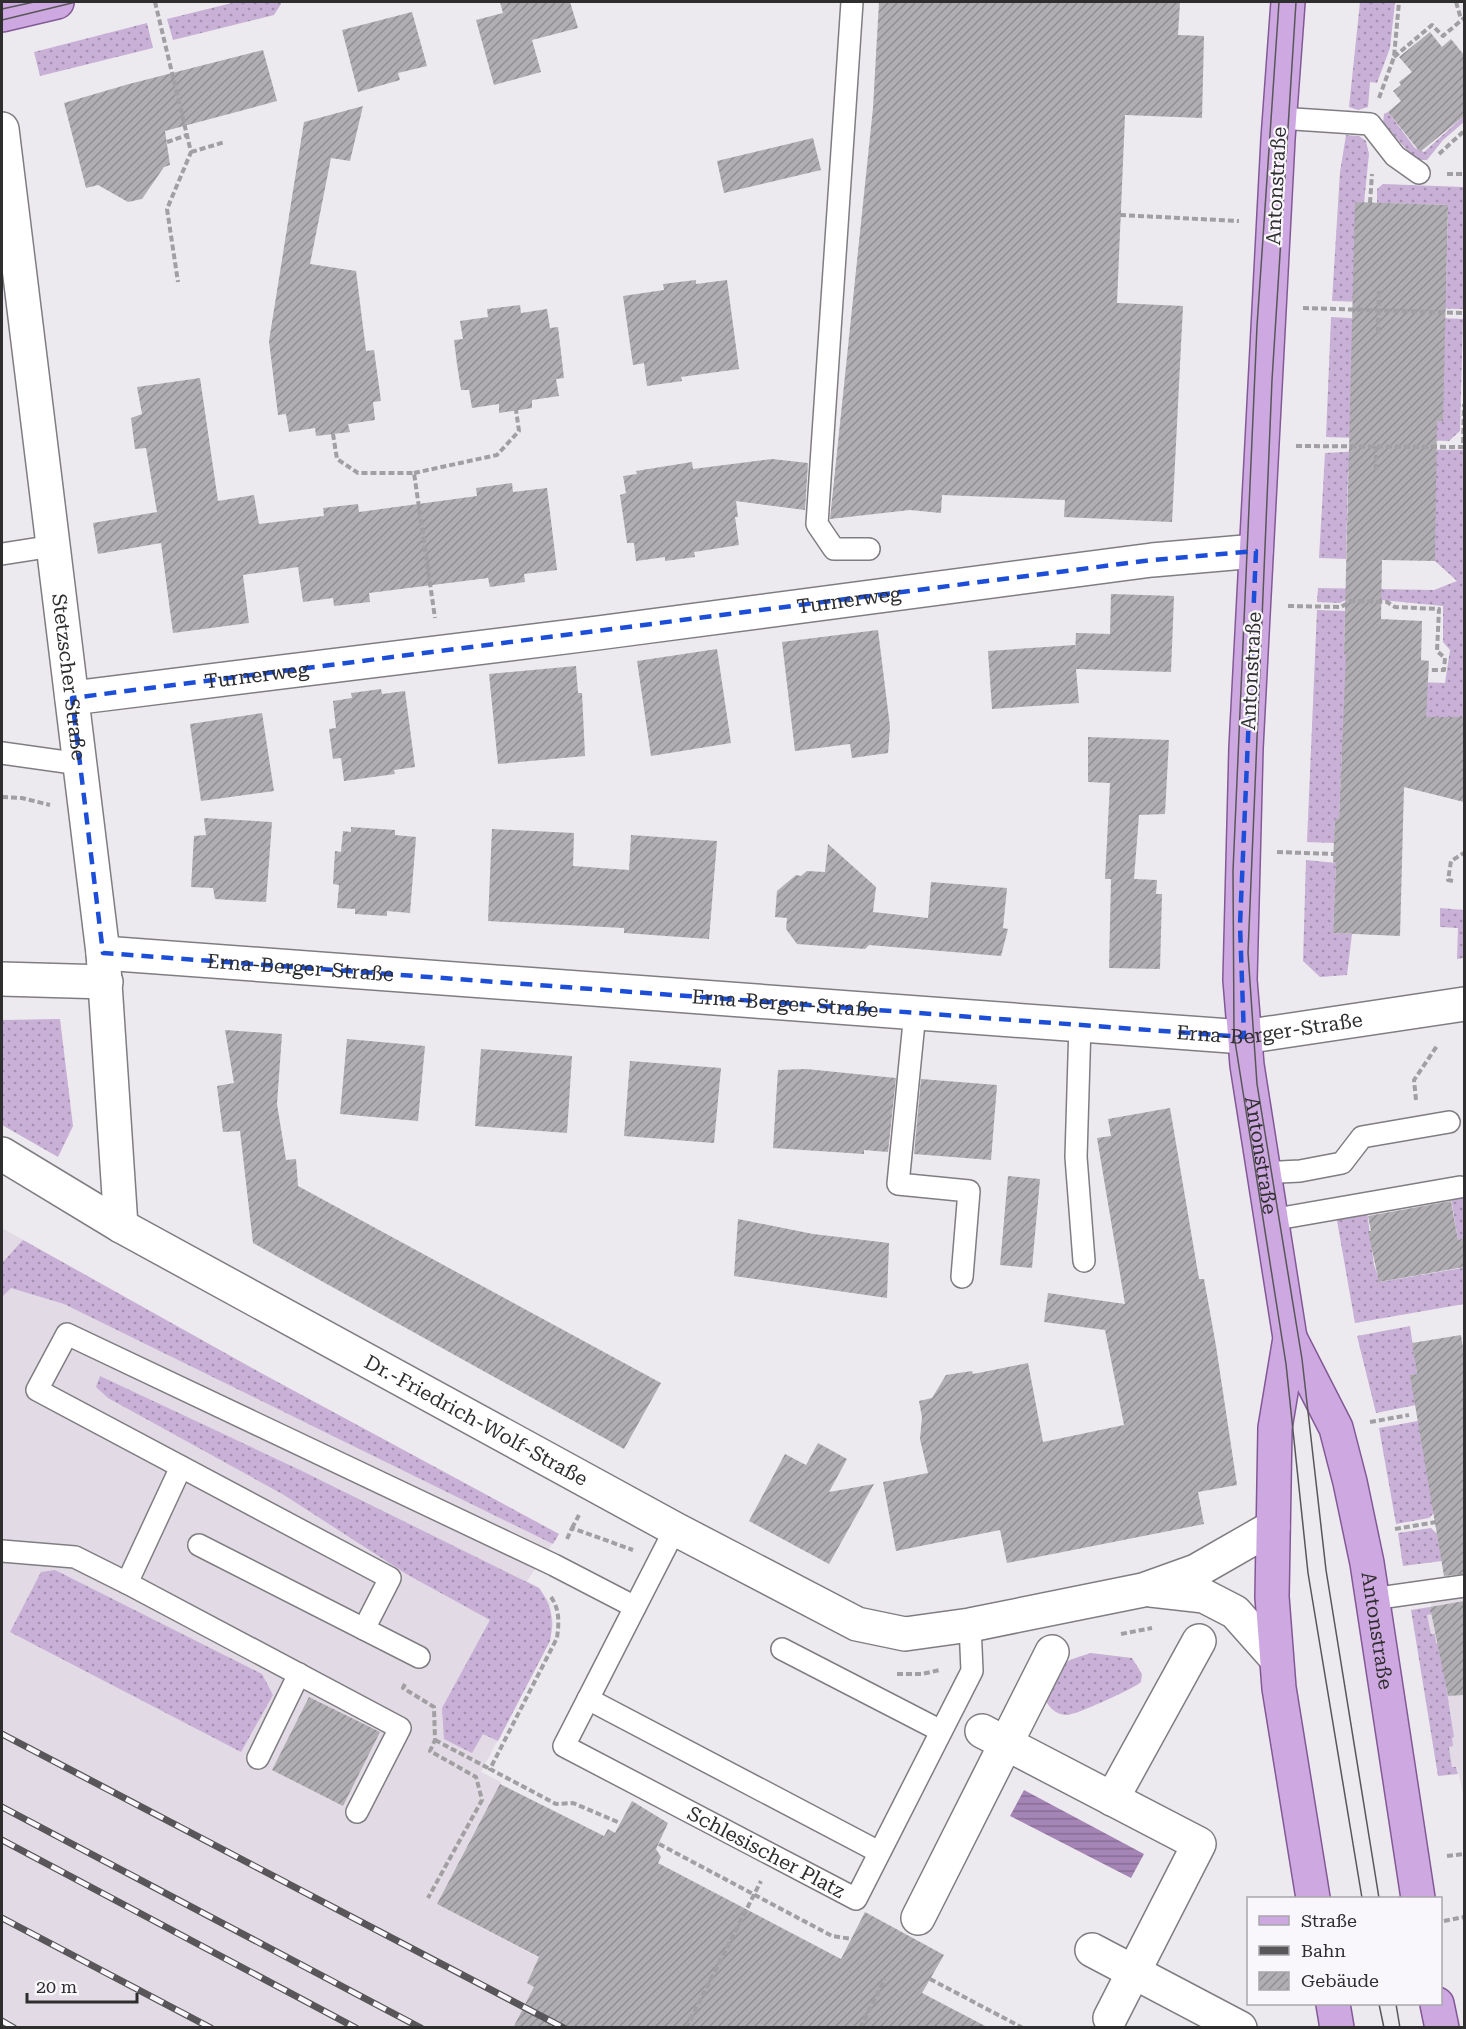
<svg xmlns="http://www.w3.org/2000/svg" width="1466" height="2029" viewBox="0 0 1466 2029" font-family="'Roboto Serif',serif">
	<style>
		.built { fill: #e2dbe6 }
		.grass { fill: url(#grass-dots) }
		.water { fill: url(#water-rules) }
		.building { fill: url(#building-hatch) }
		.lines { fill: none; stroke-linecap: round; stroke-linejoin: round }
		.lane-casing { stroke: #807d82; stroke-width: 24 }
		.street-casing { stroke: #807d82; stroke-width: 36 }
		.primary-casing { stroke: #825996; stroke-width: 36 }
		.path { stroke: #a19fa2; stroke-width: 4; stroke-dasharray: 6 3; stroke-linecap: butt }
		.lane { stroke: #fff; stroke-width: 21 }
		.street { stroke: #fff; stroke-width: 33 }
		.primary { stroke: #cea9e1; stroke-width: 33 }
		.tram { stroke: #585658; stroke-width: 1.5 }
		.rail-casing { stroke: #585658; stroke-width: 7 }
		.rail { stroke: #faf7fc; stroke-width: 4.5; stroke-dasharray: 14; stroke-linecap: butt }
		.marked { fill: none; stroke: #1d4ed8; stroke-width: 4.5; stroke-dasharray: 12 8; stroke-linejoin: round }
		.labels { text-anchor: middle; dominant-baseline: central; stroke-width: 4.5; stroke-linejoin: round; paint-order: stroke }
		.street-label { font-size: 20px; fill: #2f2e2f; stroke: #faf7fc }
	</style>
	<defs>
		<pattern id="grass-dots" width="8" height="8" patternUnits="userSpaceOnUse" patternTransform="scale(1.5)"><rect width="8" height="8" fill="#c8b0d6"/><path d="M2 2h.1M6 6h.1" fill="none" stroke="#a390ae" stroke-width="1.8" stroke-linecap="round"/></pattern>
		<pattern id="water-rules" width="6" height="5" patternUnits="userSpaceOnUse" patternTransform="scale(1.5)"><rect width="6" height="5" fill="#a585b6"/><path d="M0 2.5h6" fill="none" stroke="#876d94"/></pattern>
		<pattern id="building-hatch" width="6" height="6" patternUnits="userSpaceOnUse" patternTransform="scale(1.5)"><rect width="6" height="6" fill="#b1aeb3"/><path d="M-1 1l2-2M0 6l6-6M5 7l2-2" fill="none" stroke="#908e92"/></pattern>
	</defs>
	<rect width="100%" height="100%" fill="#edeaef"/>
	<!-- built -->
	<path class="built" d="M2 1228 261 1373 559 1534 527 1581 539 1588 550 1603 553 1624 550 1641 481 1772 501 1782 437 1904 547 1962 532 1992 598 2027H2Z
		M1464 1576V1798L1457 1767H1452L1449 1747 1452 1738 1439 1642 1431 1635 1427 1615 1432 1613 1429 1580Z"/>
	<!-- grass -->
	<path class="grass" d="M236 2H281V4L274 15 173 40 167 19Z
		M1360 2H1395L1390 48 1377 83 1370 82 1368 107 1358 110 1349 107Z
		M147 23 153 48 40 76 34 52Z
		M1388 112 1415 148 1424 152 1464 116V122L1443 140 1427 160H1416L1383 123 1384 114Z
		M1346 135 1359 136 1366 141 1369 154 1364 203 1366 302 1332 301 1340 172Z
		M1383 184 1464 187V309L1421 308 1446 290 1448 205 1377 203V189Z
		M1395 316 1463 319 1460 431 1449 441 1326 437 1331 317 1366 319Z
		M1393 449 1464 450V736L1452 734 1454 717H1434L1400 754 1342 751 1339 819H1335L1334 843 1307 842 1317 610 1345 611 1344 654 1420 682 1445 683 1450 650 1443 642V606L1351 597 1340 603 1317 602 1318 588 1434 590 1457 581 1435 561Z
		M1363 451 1348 472 1346 559 1319 558 1325 453Z
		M1306 860 1336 863 1333 933 1352 934 1347 975 1320 977 1303 961Z
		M1440 908 1464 910V958L1457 959 1458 928 1440 927Z
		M60 1019 73 1126 58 1157 2 1125V1020Z
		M1464 1195V1238L1458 1240 1451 1198Z
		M1367 1211 1374 1265 1380 1282 1462 1268 1464 1264V1304L1355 1323 1336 1215Z
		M23 1240 261 1373 559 1534 553 1544 64 1304 11 1288 2 1297V1263Z
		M1410 1326 1417 1374 1411 1375 1416 1405 1376 1413 1357 1336Z
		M100 1376 300 1470 539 1588C552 1606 554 1620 550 1641L498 1741 483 1734 472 1753 444 1739 442 1708 490 1620 408 1575 284 1495 108 1398 96 1387Z
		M1418 1421 1445 1466 1464 1463V1483L1431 1489 1434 1513 1429 1518 1396 1524 1379 1428Z
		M1431 1528 1437 1534 1442 1561 1403 1566 1398 1533Z
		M55 1570 262 1674 273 1695 241 1752 10 1632 41 1572Z
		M1430 1607 1432 1614 1427 1615 1431 1634H1435L1436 1643 1439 1642 1454 1737 1452 1738 1453 1746 1449 1747 1452 1767H1456L1458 1774 1438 1776 1411 1610Z
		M1091 1653 1132 1658 1142 1674 1141 1682C1135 1688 1076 1715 1067 1715 1054 1715 1047 1705 1043 1695 1056 1665 1060 1662 1091 1653Z"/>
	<!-- water -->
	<path class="water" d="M1024 1790 1144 1854 1131 1878 1010 1816Z"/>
	<!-- building -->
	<path class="building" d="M500 2H570L578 28 532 40 541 72 494 85 476 20 503 13Z
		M879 2H1180L1178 35 1204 36 1202 118 1125 115 1117 303 1183 306 1172 522 1064 517 1065 500 942 495 941 513 910 510 830 519 873 108Z
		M412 12 427 66 398 73 400 80 358 92 342 30Z
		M1430 32 1442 47 1451 39 1464 55V116L1420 152 1388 112 1401 101 1393 91 1401 85 1399 82 1412 72 1399 57Z
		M263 50 277 101 165 131 170 165 164 167 142 199 128 202 98 185 86 188 64 103 129 84Z
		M363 106 350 161 331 158 310 264 356 271 366 351 374 350 381 401 373 402 375 420 348 424 350 432 316 436 315 428 289 432 286 414 278 415 269 341 304 122Z
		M813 138 821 170 724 193 717 161Z
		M1355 202 1448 205 1443 421H1437L1435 561 1382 560 1381 619 1422 621 1421 660 1429 661 1426 717H1464V802L1404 787 1400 936 1333 933 1336 863 1333 862 1335 819H1339L1346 655 1344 654Z
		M696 280V284L727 280 739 369 681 377 682 381 647 386 644 363 633 365 623 296 664 290 663 284Z
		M520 305 521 313 547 309 550 328 558 327 564 378 556 379 559 396 532 400V408L499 413V404L472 408 469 390H461L457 364 454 340 463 339 460 321 488 317 487 309Z
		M200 378 218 501 254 495 259 524 324 516 323 508 358 504 359 512 477 496 476 488 512 483 513 492 547 488 557 570 524 574 525 582 490 587 488 578 369 593 370 602 334 606 333 598 303 602 298 567 243 575 249 623 173 633 161 543 98 554 93 523 157 512 146 448 135 449 131 418 142 414 137 387Z
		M772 459 808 463 805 510 736 501 738 517H735L739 545 694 552 695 557 665 561V557L636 561 634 543H627L620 495 626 493 623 476 637 474 636 471 692 462 693 469Z
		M1111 594 1174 596 1171 672 1076 669 1079 703 992 709 988 651 1075 645V653L1076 633 1110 634Z
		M878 630 890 727 888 753 852 758 850 744 795 751 782 642Z
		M717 649 731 743 651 756 637 661Z
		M576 666 578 693H582L585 756 498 764 489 674Z
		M381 689 382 694 405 691 415 767 394 770 395 774 344 781 341 758 333 759 329 729 336 728 333 701 352 698 351 693Z
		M262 713 274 791 201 801 190 724Z
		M1088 737 1169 740 1165 814 1139 815 1134 879 1157 880 1156 894H1162L1160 969 1109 968 1111 879H1105L1110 783 1088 782Z
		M204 818 272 822 266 902 215 899 213 888 191 887 194 836 206 835Z
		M351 827 395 830V835L416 837 410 913 387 911V916L355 914V909L337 908 339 885 333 884 335 851 341 852 343 831 351 832Z
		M492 829 574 833 573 866 629 870 631 835 717 841 709 939 624 933V928L488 921Z
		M828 844 876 887 873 912 928 918 931 882 1007 888 1003 928 1008 929 1001 956 869 945 865 949 797 944 786 929 787 918 775 917 777 891 796 875 801 876 807 871 825 872Z
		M225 1030 282 1034 277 1104 286 1160 296 1159 298 1186 661 1383 624 1449 253 1243 240 1131 223 1132 217 1086 234 1083Z
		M347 1039 425 1046 418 1121 340 1114Z
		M481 1049 572 1056 567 1133 475 1126Z
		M630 1061 721 1068 714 1143 624 1136Z
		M806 1069 896 1078 888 1152 864 1150V1154L773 1148 778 1070Z
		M921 1079 997 1085 991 1160 914 1154Z
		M1170 1108 1199 1279H1204L1216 1346 1237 1485 1198 1492 1204 1524 1007 1563 1000 1530 896 1551 883 1482 928 1473 920 1439 922 1417 919 1401 932 1398 946 1375 972 1371 973 1374 1028 1363 1043 1442 1124 1425 1105 1330 1044 1322 1048 1293 1125 1304 1097 1138 1111 1136 1108 1119Z
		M1008 1176 1040 1179 1032 1268 1000 1265Z
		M1451 1201 1458 1240 1464 1238V1267L1379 1282 1368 1231H1371L1368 1216Z
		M738 1219 813 1234 889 1243 887 1298 734 1276Z
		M1461 1335 1464 1354V1574L1444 1576 1410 1375 1417 1374 1412 1343Z
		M818 1443 847 1459 829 1492 874 1484 829 1564 749 1521 785 1454 806 1465Z
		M1464 1601V1695L1448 1696 1430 1607Z
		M309 1697 380 1732 343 1806 272 1770Z
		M500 1784 604 1836 608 1829 615 1833 632 1801 668 1823 656 1849 661 1857 658 1863 841 1959 865 1912 944 1955 922 1993 989 2028H513L534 1987 527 1983 539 1957 437 1904Z"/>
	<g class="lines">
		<!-- lane casing -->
		<g class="lane-casing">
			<g id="lane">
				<path d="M852 2 817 524 834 549H869"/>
				<path d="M1279 118 1370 124 1395 156 1419 173"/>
				<path d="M2 554 53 546"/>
				<path d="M2 753 80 764"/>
				<path d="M915 1012 898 1184 969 1191 962 1277"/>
				<path d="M1080 1024 1076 1157 1084 1261"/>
				<path d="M1262 1173 1300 1171 1342 1163 1362 1137 1449 1122"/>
				<path d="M1271 1220 1460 1187"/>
				<path d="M181 1467 127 1583 400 1728 357 1812"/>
				<path id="s1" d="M675 1529 564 1746 856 1899 972 1671 970 1625"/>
				<path d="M199 1545 419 1657"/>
				<path d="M2 1551 75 1557 127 1583"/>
				<path d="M1372 1599 1464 1586"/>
				<path d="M364 1629 390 1578 37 1390 67 1334 554 1565 635 1607"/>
				<path d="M782 1649 941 1731"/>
				<path d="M588 1699 879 1852"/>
				<path d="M258 1758 299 1674"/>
			</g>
		</g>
		<!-- street casing -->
		<g class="street-casing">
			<g id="street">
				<path id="s2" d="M2 129 103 953 121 1226"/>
				<path id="s3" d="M72 698 597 633 1152 560 1256 551"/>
				<path id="s4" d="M103 953 1244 1037 1464 1004"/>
				<path d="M2 979 106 982"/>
				<path id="s5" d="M2 1154 121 1226 675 1529 857 1624 905 1634 970 1625 1143 1590 1196 1571 1273 1527"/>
				<path d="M1151 1590 1204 1596 1235 1612 1275 1657"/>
				<path d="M982 1731 1199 1844 1110 2018"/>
				<path d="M1112 1799 1199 1641"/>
				<path d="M918 1918 1052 1652"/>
				<path d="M1092 1950 1240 2028"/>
			</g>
		</g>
		<!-- primary casing -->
		<g class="primary-casing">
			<g id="primary">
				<path id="s6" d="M1288 2 1278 139 1246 748 1240 980 1247 1065 1290 1338 1275 1428 1272 1597 1279 1688 1313 1898"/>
				<path d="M2 15 57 2"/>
				<path id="s7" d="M1290 1338 1336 1428 1350 1482 1367 1563 1418 1898"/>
				<path d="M1333 2004 1337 2028"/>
				<path d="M1437 2004 1442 2028"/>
			</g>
		</g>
		<!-- path -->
		<path class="path" d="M155 2 191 152 167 209 178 282
			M1456 2 1461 19
			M1394 57 1432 25 1443 36 1464 18
			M1379 98 1394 57 1399 2
			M167 142 187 135
			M191 152 225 142
			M1439 154 1464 131
			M1447 174H1464
			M1370 203 1372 174
			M1120 215 1239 221
			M1303 308 1464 313
			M1378 333 1379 289
			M333 434 337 459 358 473H414L435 618
			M1296 446 1463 447 1464 404
			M1376 446V472
			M414 473 497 455 519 431 516 410
			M1288 606 1341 607 1351 601 1387 602 1395 607 1439 609 1437 651 1445 658 1444 670H1429
			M2 797 22 798 50 805
			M1277 852 1334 854
			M1453 881 1448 880 1451 861 1464 853
			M1416 1100 1414 1080 1437 1046
			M1370 1422 1409 1415
			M572 1528 579 1515
			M1395 1529 1436 1522
			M567 1539 572 1528 633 1550
			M551 1597C560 1610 559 1623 557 1638L490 1769 556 1804 573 1803 620 1823
			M1121 1634 1152 1628
			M897 1674H922L940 1670
			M405 1684 403 1688 434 1707 435 1740 430 1751 476 1777 482 1800 428 1898
			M435 1740 490 1769
			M659 1844 832 1936 852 1939
			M1447 1856 1464 1854
			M1444 1921 1464 1917
			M930 1979 1023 2028
			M686 2028 761 1881
			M860 2028 885 1979"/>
		<!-- lane -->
		<use href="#lane" class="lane"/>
		<!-- street -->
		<use href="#street" class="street"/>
		<!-- primary -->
		<use href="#primary" class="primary"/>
		<!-- tram -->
		<path class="tram" d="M1279 2 1257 326 1233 871 1234 1035 1286 1364 1308 1573 1362 1898
			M1296 2 1272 380 1248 953 1257 1084 1302 1359 1326 1570 1379 1898
			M2 9 34 2
			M2 20 76 2
			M1379 2004 1384 2028
			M1396 2004 1400 2028"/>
		<!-- rail casing -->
		<g class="rail-casing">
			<path id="rail" d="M2 1734 564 2028
				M2 1807 421 2028
				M2 1840 356 2028
				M2 1918 211 2028
				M2 2021 14 2028"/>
		</g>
		<!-- rail -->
		<use href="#rail" class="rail"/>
	</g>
	<!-- marked area -->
	<path class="marked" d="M1256 551 1240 925 1244 1037 103 953 72 698 1152 560Z"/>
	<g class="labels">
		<!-- street labels -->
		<g class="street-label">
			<text transform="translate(1276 186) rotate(-87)">Antonstraße</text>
			<text stroke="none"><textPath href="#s3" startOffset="783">Turnerweg</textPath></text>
			<text transform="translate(1251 671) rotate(-87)">Antonstraße</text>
			<text stroke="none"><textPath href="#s3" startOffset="186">Turnerweg</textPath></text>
			<text stroke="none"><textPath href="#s2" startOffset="552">Stetzscher Straße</textPath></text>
			<text stroke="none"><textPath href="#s4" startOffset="198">Erna-Berger-Straße</textPath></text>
			<text stroke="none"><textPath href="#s4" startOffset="684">Erna-Berger-Straße</textPath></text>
			<text stroke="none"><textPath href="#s4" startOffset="1170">Erna-Berger-Straße</textPath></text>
			<text stroke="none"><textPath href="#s6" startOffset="1156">Antonstraße</textPath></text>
			<text stroke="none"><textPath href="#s5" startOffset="544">Dr.-Friedrich-Wolf-Straße</textPath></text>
			<text stroke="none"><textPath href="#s7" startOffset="308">Antonstraße</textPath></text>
			<text stroke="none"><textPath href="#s1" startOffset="472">Schlesischer Platz</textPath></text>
		</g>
	</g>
	<!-- border -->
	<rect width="1466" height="2029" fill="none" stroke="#2f2e2f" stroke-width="6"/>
	<!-- legend -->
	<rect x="1247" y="1897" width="195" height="108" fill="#faf7fc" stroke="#a9a7aa" stroke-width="1.5"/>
	<rect x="1259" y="1916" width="30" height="9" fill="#cea9e1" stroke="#a9a7aa" stroke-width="1.5"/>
	<text x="1301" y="1927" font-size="18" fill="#2f2e2f">Straße</text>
	<rect x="1259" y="1946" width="30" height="9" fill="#585658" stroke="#a9a7aa" stroke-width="1.5"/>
	<text x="1301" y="1957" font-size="18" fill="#2f2e2f">Bahn</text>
	<rect x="1259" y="1972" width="30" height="18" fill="url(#building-hatch)" stroke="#a9a7aa" stroke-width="1.5"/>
	<text x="1301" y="1987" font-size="18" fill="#2f2e2f">Gebäude</text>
	<!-- scale -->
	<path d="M27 1993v9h110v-9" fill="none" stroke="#2f2e2f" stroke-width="3"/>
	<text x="36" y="1993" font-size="18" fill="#2f2e2f" stroke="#faf7fc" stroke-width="4.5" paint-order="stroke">20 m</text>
</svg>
